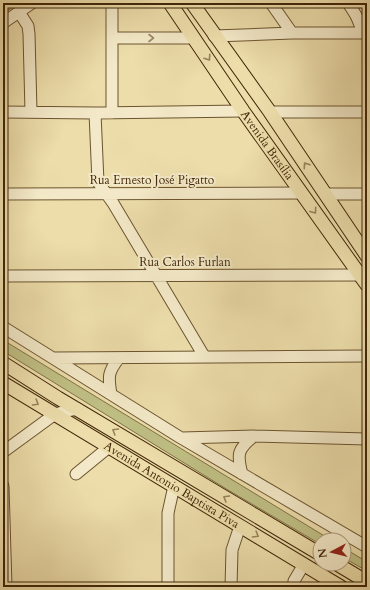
<svg xmlns="http://www.w3.org/2000/svg" width="370" height="590" viewBox="0 0 370 590" font-family="Cardo,serif">
	<style>
		.green { fill: #bfbf84; stroke: #807246 }
		.lines { fill: none; stroke-linecap: round; stroke-linejoin: round }
		.minor-casing { stroke: #6c5430; stroke-width: 13 }
		.major-casing { stroke: #412608; stroke-width: 15 }
		.minor { stroke: #f3e9c8; stroke-width: 11 }
		.major { stroke: #ecddaa; stroke-width: 13 }
		.oneway { stroke: #9a8868 }
		.oneway2 { stroke: #968259 }
		.labels { text-anchor: middle; dominant-baseline: central; stroke-width: 4; stroke-linejoin: round; paint-order: stroke }
		.street-label { font-size: 12px; fill: #412608; stroke: #f3e9c8 }
	</style>
	<rect width="100%" height="100%" fill="#ecddaa"/>
	<filter id="stains"><feTurbulence type="fractalNoise" baseFrequency=".005" numOctaves="4"/><feColorMatrix values="0 0 0 0 .2 0 0 0 0 .09 0 0 0 0 .02 0 0 0 .5 -.17"/></filter>
	<radialGradient id="worn" r=".72"><stop offset=".6" stop-color="#630" stop-opacity="0"/><stop offset="1" stop-color="#630" stop-opacity=".3"/></radialGradient>
	<!-- green -->
	<path class="green" d="M3 3H19L3 14Z
		M3 340 331 540H320V544L228 490 3 351Z
		M344 548 367 562V571L344 558Z"/>
	<g class="lines">
		<!-- minor casing -->
		<g class="minor-casing">
			<path id="minor" d="M112 3V113
				M271 3 292 33
				M348 3C355 13 360 21 362 33
				M19 12 28 26 29 34 31 112
				M3 23 32 3
				M214 36 292 33H367
				M112 38H194
				M3 112 95 113 243 111
				M270 112H367
				M95 113 98 182 113 203 204 356
				M3 194 301 193
				M326 194H367
				M3 276 366 275
				M3 327 181 438 367 547
				M54 358 367 356
				M111 394C108 376 108 372 119 358
				M182 438 254 436 367 439
				M3 452 55 414 66 411 78 409
				M76 474 109 447
				M242 474C237 455 237 449 254 436
				M3 486 6 587
				M168 587V513L174 486
				M231 587 232 550 240 526
				M294 587V581L304 564"/>
		</g>
		<!-- major casing -->
		<g class="major-casing">
			<g id="major">
				<path id="s1" d="M170 3 243 111 367 285"/>
				<path d="M192 3 270 112 367 256"/>
				<path d="M3 363 58 398 320 554"/>
				<path id="s2" d="M3 383 341 587"/>
				<path d="M337 564 367 582"/>
			</g>
		</g>
		<!-- minor -->
		<use href="#minor" class="minor"/>
		<!-- major -->
		<use href="#major" class="major"/>
	</g>
	<!-- one-way arrows -->
	<defs><path id="oneway-chevron" d="M-2-3.5L2.5 0L-2 3.5" fill="none" stroke-width="1.6" stroke-linecap="round" stroke-linejoin="round"/></defs>
	<use class="oneway" href="#oneway-chevron" transform="translate(151 38)"/>
	<g class="oneway2">
		<use href="#oneway-chevron" transform="translate(208 58) rotate(56)"/>
		<use href="#oneway-chevron" transform="translate(306 165) rotate(-124)"/>
		<use href="#oneway-chevron" transform="translate(314 211) rotate(54)"/>
		<use href="#oneway-chevron" transform="translate(36 403) rotate(31)"/>
		<use href="#oneway-chevron" transform="translate(115 431) rotate(-149)"/>
		<use href="#oneway-chevron" transform="translate(226 498) rotate(-149)"/>
		<use href="#oneway-chevron" transform="translate(256 535) rotate(31)"/>
	</g>
	<g class="labels">
		<!-- street labels -->
		<g class="street-label">
			<text stroke="none"><textPath href="#s1" startOffset="172">Avenida Brasília</textPath></text>
			<text x="152" y="180">Rua Ernesto José Pigatto</text>
			<text x="185" y="262">Rua Carlos Furlan</text>
			<text stroke="none"><textPath href="#s2" startOffset="197">Avenida Antonio Baptista Piva</textPath></text>
		</g>
	</g>
	<!-- margin -->
	<rect width="370" height="590" fill="none" stroke="#ecddaa" stroke-width="16"/>
	<rect x="4" y="4" width="362" height="582" fill="none" stroke="#412608" stroke-width="2"/>
	<rect x="8" y="8" width="354" height="574" fill="none" stroke="#412608"/>
	<!-- north arrow -->
	<g transform="translate(332 552) rotate(263)"><circle r="19" fill="#f3e9c8" stroke="#ac9b7b"/>
	<path d="M0-3L7 15L0 10L-7 15Z" fill="#8f2418"/>
	<text y="-6" font-size="11" font-weight="bold" text-anchor="middle" fill="#412608">N</text>
	</g>
	<rect width="100%" height="100%" filter="url(#stains)"/>
	<rect width="100%" height="100%" fill="url(#worn)"/>
</svg>
